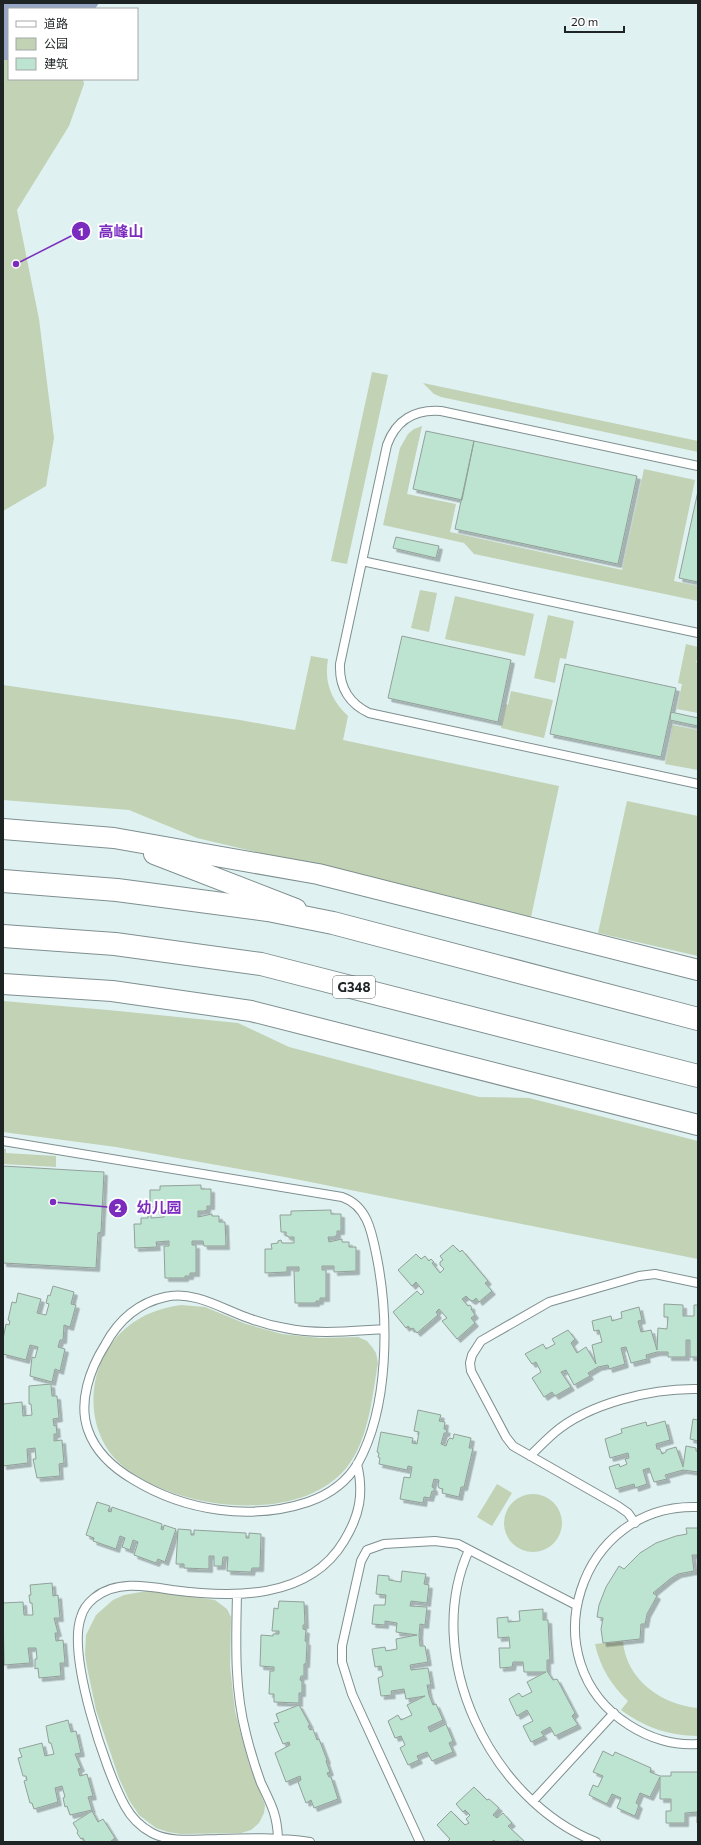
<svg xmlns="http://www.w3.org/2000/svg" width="701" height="1845" viewBox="0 0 701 1845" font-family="Commissioner,'Noto Sans SC',sans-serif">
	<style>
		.green { fill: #c1d2b5 }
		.water { fill: #95a6c5 }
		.building { fill: #bde4d1; stroke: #92a099; filter: url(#shadow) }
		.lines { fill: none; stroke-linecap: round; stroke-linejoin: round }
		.service-casing { stroke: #7f8f8f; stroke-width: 10 }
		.tertiary-casing { stroke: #7f8f8f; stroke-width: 22 }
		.trunk-casing { stroke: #7f8f8f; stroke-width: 24 }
		.service { stroke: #fff; stroke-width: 8 }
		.tertiary { stroke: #fff; stroke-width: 20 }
		.trunk { stroke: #fff; stroke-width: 22 }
		.labels { text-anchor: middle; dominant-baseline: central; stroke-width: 4; stroke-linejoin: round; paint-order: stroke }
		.shield { fill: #fff; stroke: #626666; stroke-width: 1 }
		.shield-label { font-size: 13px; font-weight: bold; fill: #1e2424 }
		.leader { fill: none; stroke: #7b2cbf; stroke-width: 1.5 }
		.callout-dot { fill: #7b2cbf; stroke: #fff; stroke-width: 1.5 }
		.mark-label { font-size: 12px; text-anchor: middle; font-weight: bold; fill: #fff }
		.callout-label { font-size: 15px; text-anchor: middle; font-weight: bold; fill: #7b2cbf; stroke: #fff; stroke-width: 4; stroke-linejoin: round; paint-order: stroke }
	</style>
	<defs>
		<filter id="shadow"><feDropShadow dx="3.5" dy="3.5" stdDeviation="0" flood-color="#0004"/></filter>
	</defs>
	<rect width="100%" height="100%" fill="#e0f1f2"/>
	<!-- green -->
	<path class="green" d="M3 60H9V79H83L84 84 69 126 17 210 39 319 54 438 46 486 3 511Z
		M372 372 388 375 347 564 331 561Z
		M423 383 698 441V452L441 397 434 394Z
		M422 426 407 494 456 504 450 532 622 570 644 469 695 480 674 581 698 586V601L474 554 464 543 383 525 400 448 408 434 414 429Z
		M420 590 437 593 429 632 411 628Z
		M455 596 534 614 525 656 445 639Z
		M548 615 574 621 566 659 560 658 555 683 534 678Z
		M686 644 698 647V660L696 661 698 666V713L677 709 682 684 678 683Z
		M311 656 328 659C324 682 331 700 348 716L343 740 559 786 531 917 197 838 129 810 3 800V685L240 720 295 730Z
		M511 691 553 700 544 738 501 728 506 704 508 705Z
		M673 725 698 730V770L665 764Z
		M627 801 698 816V956L598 933Z
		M3 1001 108 1010 238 1023 289 1047 479 1097 529 1098 698 1141V1259L290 1178 116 1147 3 1132Z
		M3 1149H6V1153L56 1156V1167L3 1164Z
		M181 1305 205 1307 246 1324 282 1334 320 1338 358 1337 367 1341 372 1347 376 1353 378 1363C372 1397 369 1439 347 1467 300 1526 177 1510 124 1467 81 1433 85 1362 126 1328 143 1314 160 1308 181 1305Z
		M497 1484 512 1493 492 1526 477 1517Z
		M504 1523a29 29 0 1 1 58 0a29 29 0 1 1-58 0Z
		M147 1591 215 1600 227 1609 231 1617 230 1666 235 1711 249 1764 265 1805 264 1813 259 1823 251 1830 241 1833 181 1834 168 1832 156 1828 139 1815 129 1800 119 1778 96 1710 87 1667 85 1654 86 1635 96 1615 113 1600 124 1595Z
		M623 1641C626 1680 662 1705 698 1708V1736C669 1736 644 1727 621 1710L628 1701C611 1685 600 1667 595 1644Z"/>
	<!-- water -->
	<path class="water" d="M3 3H99L95 9H9V60H3Z"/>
	<!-- building -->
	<path class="building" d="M426 431 474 441 462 500 413 489Z
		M474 441 637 476 618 564 455 529Z
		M698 491V582L679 578Z
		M396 537 439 546 436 558 393 548Z
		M402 636 511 660 498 722 388 698Z
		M565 664 676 688 661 757 550 734Z
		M671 712 698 718V726L670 720Z
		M3 1166 104 1172 101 1232 98 1233 96 1268 3 1263Z
		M201 1185V1189H211V1206H207V1210L204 1211H198V1217L212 1214V1216H219V1222H225L226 1246H204L203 1241H192V1245H196V1273H190V1276H185V1278H165L164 1246H169V1241L156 1242 157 1247 135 1248 134 1224H141V1218H148V1215H151V1218L164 1217V1212H158L156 1211V1207H150V1190H160V1186Z
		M331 1210V1214H341V1231H337V1235L334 1237H328L329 1242 342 1239V1242H349V1247H356V1271L334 1272V1266H322V1270H326V1298H320V1301H316V1303H295L294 1271H299V1267H287V1272L265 1273V1249H272L271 1244 278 1243V1241L281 1240 282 1243H294V1237H288V1236H286V1232H281L280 1215H291V1211Z
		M453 1245 460 1252 462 1250 488 1281 485 1283 492 1291 479 1302 476 1298 473 1301 470 1300 466 1296 462 1299 468 1306 470 1305 472 1308 471 1309 475 1315 471 1318 475 1323 457 1339 442 1321 447 1318 439 1309 436 1312 438 1315 417 1333 413 1328 411 1329 408 1326 406 1328 393 1312 417 1291 421 1295 424 1292 416 1282 412 1286 398 1270 416 1254 421 1259 425 1256 429 1261 431 1259 434 1262 432 1263 440 1273 444 1269 440 1265V1262L443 1260 440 1256Z
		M53 1286 74 1292 71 1304 76 1305 70 1327 64 1325 63 1340H60L58 1347 65 1349 60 1371 55 1369 52 1382 30 1376 32 1357 35 1358 38 1347 30 1345 26 1360 3 1354V1339L6 1324 9 1325 10 1321 8 1320 12 1302 16 1303 18 1293 41 1299 37 1313 46 1315 49 1304 46 1303 48 1295 50 1296Z
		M664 1304 683 1305V1316H694V1305H698V1357H690V1340H686V1357H668V1352H657L646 1355 647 1359 631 1363 626 1347 621 1348 625 1364 609 1369 608 1365 598 1367 588 1373 590 1376 574 1385 566 1370 561 1372 571 1387 555 1396 552 1392 544 1397 532 1378 541 1372 536 1362 532 1364 525 1354 543 1344 546 1349 555 1344 552 1339 568 1330 575 1339 571 1343 577 1353 586 1347 596 1364 592 1345 602 1342 599 1330 594 1331 592 1321 611 1316 612 1321 622 1318 621 1312 639 1307 642 1320 638 1321 641 1332 651 1330 657 1350 658 1328 667 1329 668 1317H664Z
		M51 1384 52 1396H57L59 1418 53 1419 54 1426 56 1425 57 1434H54V1441L62 1440 64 1463 59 1464 60 1476 37 1478 33 1459H36L35 1448 27 1449 28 1463 3 1466V1404L22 1402 23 1416 32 1415 31 1404H29V1386Z
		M418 1410 441 1415 439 1421 445 1422 444 1429 447 1430 446 1433H444L441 1444 446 1446 448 1440 450 1438 453 1439 454 1434 471 1438 469 1448H473L464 1487H461L459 1497 442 1493 443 1489 439 1488 438 1485 439 1480 434 1479 432 1487 434 1488V1492L432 1491 430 1498 424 1497 423 1503 400 1499 404 1477 410 1478 412 1467 408 1466 407 1470 379 1464 380 1458 378 1457 379 1453 377 1452 381 1432 413 1438 412 1443 417 1444 419 1432 414 1431Z
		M693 1419 698 1420V1441L690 1439Z
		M665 1421 670 1440 656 1444 657 1449H660L662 1454 666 1452V1450L676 1447 683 1467 686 1446 696 1448V1451H698V1472L683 1470 665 1475 667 1479 654 1482 649 1468 643 1470 647 1484 635 1488 634 1484 616 1489 609 1467 619 1464 620 1467 627 1464 625 1459 629 1458 628 1453 610 1458 605 1439 622 1433 621 1429 646 1422 647 1426Z
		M97 1502 110 1506 108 1511 111 1512 112 1507 162 1524 161 1529 163 1530 164 1525 176 1529 165 1562 158 1559 156 1563 134 1555 138 1542 133 1540 130 1550 122 1547 125 1538 120 1536 116 1549 93 1541 94 1538 86 1535Z
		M686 1528H698V1555H692L694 1571 678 1574 670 1579 653 1593 657 1596 647 1614 645 1624H641L640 1639 603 1643 601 1629 603 1618 597 1617 599 1605 606 1587 619 1566 624 1569 640 1553 656 1543 676 1536 687 1534Z
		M178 1529 191 1530V1535H194V1530L246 1533V1538H249V1533L261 1534 260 1568H252L251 1572 227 1571 228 1557H223L222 1566H214V1556H209V1569L184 1568V1564H176Z
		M402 1571 426 1574 424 1584 429 1585 427 1603 411 1601 410 1606 427 1607 425 1625 420 1624 419 1635 420 1646H425L428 1662 410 1665 411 1670 428 1668 431 1685H427L429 1695 433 1705 436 1704 443 1720 428 1727 430 1732 446 1724 453 1741 449 1743 453 1752 432 1761 427 1752 417 1756 419 1760 408 1765 400 1748 405 1745 401 1736 395 1738 388 1721 398 1715 401 1720 412 1715 407 1705 425 1696 406 1699 404 1689 391 1691 392 1695 381 1696 378 1678 383 1676 381 1666 375 1667 372 1649 385 1647 386 1651 397 1649 396 1639 417 1635 396 1632 397 1623 385 1621V1625L372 1624 374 1605H385L386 1595 376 1594 378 1575 389 1576V1580L401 1582Z
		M52 1583 53 1596 58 1595 60 1618H54L58 1633H55L56 1641 63 1640 65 1663H60L61 1676 39 1678 38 1668 35 1669V1659H37L36 1648H28L30 1663 4 1665 3 1603 23 1602 24 1615H33L32 1603H30L29 1595H31L30 1585Z
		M279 1601 304 1602 305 1625H303V1629L306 1630 305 1641 307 1642 306 1664H304V1676H301L300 1680 302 1681V1693H299V1703L274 1702V1694H269L270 1671H274V1667L260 1666 261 1635 273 1636V1634H279V1631H272L274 1608 278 1609Z
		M543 1609V1620H548L550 1660H547V1671L553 1680 557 1679 575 1713 572 1716 578 1725 555 1736 550 1727 541 1732 544 1736 531 1742 523 1726 533 1721 527 1710 517 1716 509 1699 519 1693 522 1697 532 1692 527 1682 546 1672H524L523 1662H513L512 1667 500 1668 499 1648H510L509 1637 498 1638 497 1618 508 1617V1622L520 1621 519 1611Z
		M299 1705 310 1725 308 1726 310 1730 313 1729 317 1740 319 1739 327 1760 326 1761 330 1772 327 1773 329 1777H331L338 1799 314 1808 311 1800 306 1803 298 1782 301 1780 300 1776 286 1782 275 1753 290 1745 289 1742 283 1744 274 1723 279 1722 276 1714Z
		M68 1720 71 1732 76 1731 81 1753 75 1754 81 1768 78 1769 80 1776 87 1774 93 1796 88 1797 92 1810 70 1815 67 1806 65 1807 63 1798 65 1797 62 1786 55 1788 58 1802 34 1809 32 1803H30L24 1781 27 1780 26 1776H23L18 1758 22 1757 19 1749 42 1743 45 1756 54 1754 51 1743H49L46 1726Z
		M603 1751 613 1756 615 1752 651 1768 650 1772 660 1776H671V1772H698V1823H697V1812L685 1813V1823H666V1811H671V1799H660V1777L650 1797 640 1793 636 1803 639 1805 635 1816 617 1808 621 1798 612 1794 607 1804 589 1795 593 1785 598 1787 603 1776 593 1772Z
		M474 1787 487 1800 489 1799 499 1808 493 1815 497 1818 503 1813 512 1823 508 1826 525 1842H519V1841L496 1842 494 1840 491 1842H447L450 1839 437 1825 451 1811 465 1825 469 1823 466 1819 470 1815 465 1810 463 1812 456 1804Z
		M92 1811 98 1822 103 1819 115 1838 110 1842H85L83 1838 81 1839 77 1833 78 1831 73 1823Z"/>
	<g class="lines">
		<!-- service casing -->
		<g class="service-casing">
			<path id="service" d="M698 466 441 411C415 409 396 420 387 445L340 664C339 687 348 703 369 713L698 784
				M362 561 698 633
				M3 1141 342 1197C368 1206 372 1233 377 1258 389 1319 389 1407 358 1463 347 1482 328 1495 308 1502 251 1521 185 1511 134 1480 115 1469 96 1453 88 1430 78 1402 90 1369 105 1345 118 1321 138 1303 165 1297 195 1290 224 1310 251 1319 262 1323 273 1326 285 1328 317 1335 351 1331 384 1329
				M530 1456C538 1448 546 1440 554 1433 589 1403 653 1388 698 1389
				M698 1507C579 1502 528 1661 629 1725 649 1738 674 1746 698 1744
				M635 1523 628 1513 618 1506 513 1446 506 1437 471 1371 470 1363 472 1355 481 1341 549 1302 639 1276 655 1274 698 1283
				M469 1550C421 1656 490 1800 596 1842
				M237 1594C236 1641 234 1688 246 1734 250 1750 255 1767 261 1783 271 1804 277 1814 278 1838
				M533 1801 614 1713
				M310 1842C279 1837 248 1838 217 1839 196 1839 171 1843 152 1833 141 1827 131 1817 125 1806 105 1770 67 1655 81 1617 83 1609 88 1603 94 1598 116 1580 147 1586 172 1590 232 1598 309 1600 344 1541 360 1515 364 1493 357 1464
				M420 1842 352 1694 342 1662V1646L361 1561 367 1550 384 1544 435 1541 458 1544 576 1605"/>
		</g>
		<!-- tertiary casing -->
		<g class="tertiary-casing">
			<path id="tertiary" d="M3 829 114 838 318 874 698 970
				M154 854 296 909
				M3 984 112 991 251 1011 698 1125"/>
		</g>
		<!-- trunk casing -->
		<g class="trunk-casing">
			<path id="trunk" d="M3 881 117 890 268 910 333 923 698 1019
				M3 936 115 944 261 964 698 1076"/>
		</g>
		<!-- service -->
		<use href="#service" class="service"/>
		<!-- tertiary -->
		<use href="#tertiary" class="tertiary"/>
		<!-- trunk -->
		<use href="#trunk" class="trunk"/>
	</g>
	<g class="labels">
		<!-- shield labels -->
		<rect class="shield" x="333" y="976" width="42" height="22" rx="3"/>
		<g class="shield-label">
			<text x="354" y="987">G348</text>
		</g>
	</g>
	<!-- callouts -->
	<path class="leader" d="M16 264L81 231M53 1202L118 1208"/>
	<g class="callout-dot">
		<circle cx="16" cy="264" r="4"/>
		<circle cx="53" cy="1202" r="4"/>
		<circle cx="81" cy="231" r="10"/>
		<circle cx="118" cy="1208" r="10"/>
	</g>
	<g class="mark-label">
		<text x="81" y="236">1</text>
		<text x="118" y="1212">2</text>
	</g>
	<g class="callout-label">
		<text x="121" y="237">高峰山</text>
		<text x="159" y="1213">幼儿园</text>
	</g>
	<!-- border -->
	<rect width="701" height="1845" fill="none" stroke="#1e2424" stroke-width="8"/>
	<!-- legend -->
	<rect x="8" y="8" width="130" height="72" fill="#ffffff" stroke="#a5a7a7"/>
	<rect x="16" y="21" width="20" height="6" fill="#ffffff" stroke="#a5a7a7"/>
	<text x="44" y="28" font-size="12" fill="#1e2424">道路</text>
	<rect x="16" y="38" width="20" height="12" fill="#c1d2b5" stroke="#a5a7a7"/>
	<text x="44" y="48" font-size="12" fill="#1e2424">公园</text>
	<rect x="16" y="58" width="20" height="12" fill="#bde4d1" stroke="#a5a7a7"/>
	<text x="44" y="68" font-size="12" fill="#1e2424">建筑</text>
	<!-- scale -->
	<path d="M565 26v6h59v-6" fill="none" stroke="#1e2424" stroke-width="2"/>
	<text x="571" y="26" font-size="12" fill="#1e2424" stroke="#ffffff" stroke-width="3" paint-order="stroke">20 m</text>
</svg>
